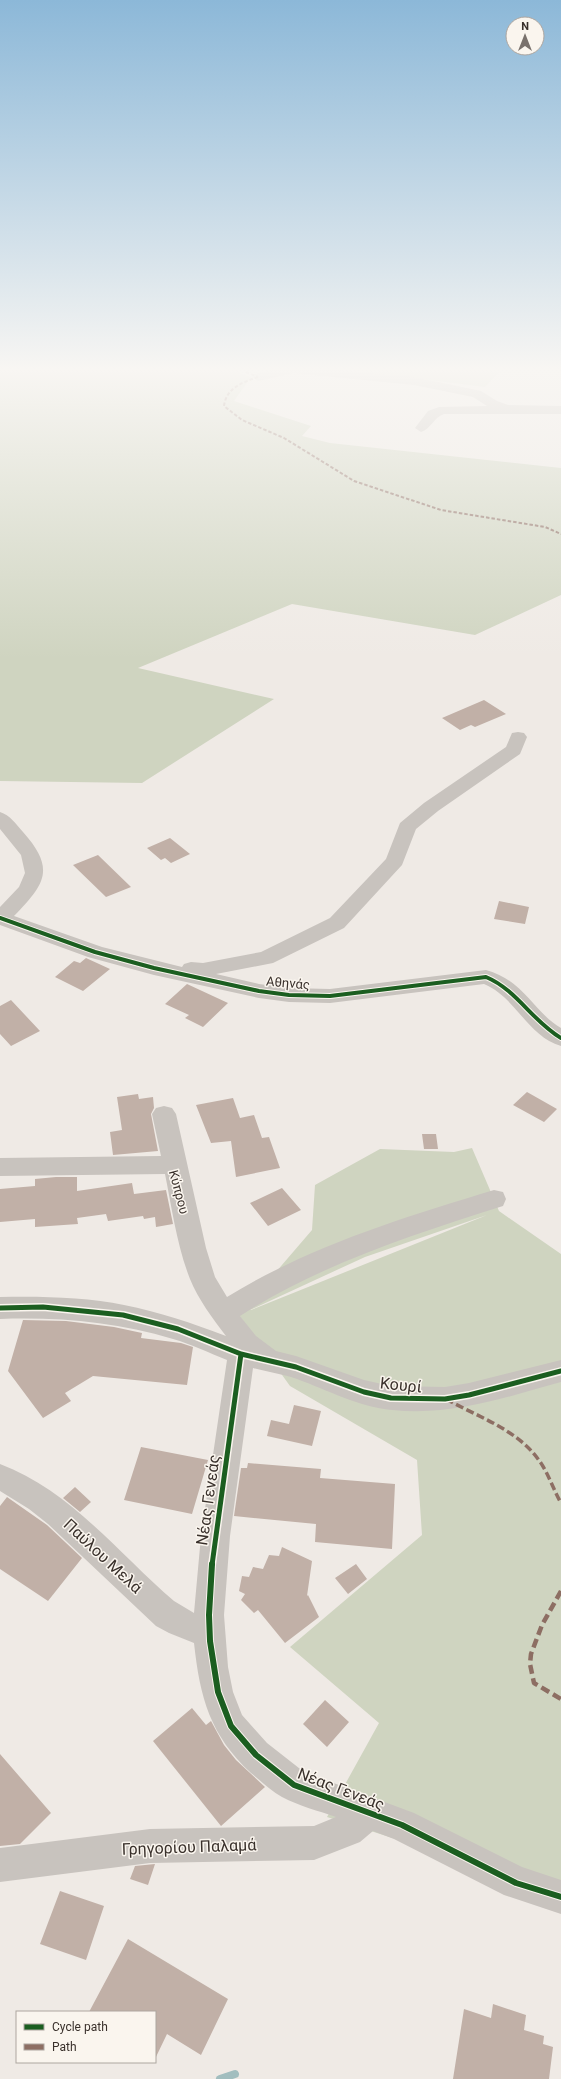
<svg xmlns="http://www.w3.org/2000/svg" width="561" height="2079" viewBox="0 0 561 2079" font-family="Roboto,sans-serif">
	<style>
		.green { fill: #cfd4c0; fill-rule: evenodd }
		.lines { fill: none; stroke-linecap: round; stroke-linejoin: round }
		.stream { stroke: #a2bebf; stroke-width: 8 }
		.building { fill: #c1b0a7 }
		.minor { fill: #c8c3be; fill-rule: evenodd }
		.quiet-far2 { stroke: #8d6e63; stroke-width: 2; stroke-dasharray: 3.5 2; stroke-linecap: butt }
		.quiet-far1 { stroke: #8d6e63; stroke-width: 3.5; stroke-dasharray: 8 3.5; stroke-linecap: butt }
		.quiet { stroke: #8d6e63; stroke-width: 4.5; stroke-dasharray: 9 4.5; stroke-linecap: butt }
		.cycleway-far2-casing { stroke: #faf5ee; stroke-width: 6 }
		.cycleway-far1-casing { stroke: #faf5ee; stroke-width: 8 }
		.cycleway-casing { stroke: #faf5ee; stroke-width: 8 }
		.cycleway-far2 { stroke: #1b5e20; stroke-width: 4 }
		.cycleway-far1 { stroke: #1b5e20; stroke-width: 5 }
		.cycleway { stroke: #1b5e20; stroke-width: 6 }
		.labels { text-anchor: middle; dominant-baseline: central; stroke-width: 3; stroke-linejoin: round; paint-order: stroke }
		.street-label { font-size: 13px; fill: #39302b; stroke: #faf5ee }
		.near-street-label { font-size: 16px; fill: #39302b; stroke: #faf5ee }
	</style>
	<rect width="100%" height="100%" fill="#efeae5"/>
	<!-- green -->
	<path class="green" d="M0 368H237L240 373 251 377 234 401 311 426 302 436 330 443 561 468V595L475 635 292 604 138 668 274 699 142 783 0 781Z
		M334 368H503L485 387Z
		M472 1148 499 1211 561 1254V1910L402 1841 327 1817 379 1723 290 1647 422 1535 417 1460 290 1386 239 1315 312 1230 315 1185 380 1149 454 1152ZM487 1215 251 1310H250L365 1257Z"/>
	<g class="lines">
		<!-- stream -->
		<path class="stream" d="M220 2079 235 2074"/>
	</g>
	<!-- building -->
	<path class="building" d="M484 700 506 714 475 727 471 725 460 730 442 718Z
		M170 838 190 854 171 863 165 858 161 860 147 848Z
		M98 855 131 887 106 897 73 865Z
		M499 901 529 907 525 924 494 919Z
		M86 958 110 969 83 991 55 977 74 961 80 963Z
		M187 984 228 1003 203 1027 185 1018 189 1015 165 1004Z
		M11 1000 40 1031 11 1046 0 1034V1006Z
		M527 1092 557 1109 544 1122 513 1105Z
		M138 1094 139 1099 153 1097 154 1108 151 1114 158 1151 113 1155 110 1132 122 1130 117 1097Z
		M233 1098 240 1118 254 1115 262 1138 269 1137 280 1168 236 1177 231 1141 211 1143 196 1105Z
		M422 1134H436L438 1149H424Z
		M56 1177H77V1191L132 1183 134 1194 166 1190 173 1224 156 1227 155 1217 144 1219 143 1216 108 1221 106 1214 77 1218 78 1224 35 1227V1219L0 1222V1189L35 1186V1179Z
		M282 1188 301 1210 268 1226 250 1203Z
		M23 1320 66 1321 114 1327 142 1333 141 1338 181 1343 193 1347 187 1385 93 1376 65 1393 71 1401 43 1418 8 1371Z
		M294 1405 321 1411 312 1446 267 1436 271 1420 289 1424Z
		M141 1447 208 1460 192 1514 124 1500Z
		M248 1463 321 1469 320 1478 395 1484 392 1549 315 1542 316 1524 234 1516 241 1468H247Z
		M75 1487 91 1502 80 1512 63 1498Z
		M7 1497 47 1525 82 1558 48 1601 0 1569V1506Z
		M282 1547 312 1561 307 1596 308 1595 319 1617 285 1643 258 1610 254 1613 241 1600 245 1594 239 1591 242 1576 249 1577 253 1567 263 1569 269 1555 279 1556Z
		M356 1564 367 1579 348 1594 335 1578Z
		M325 1700 349 1722 327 1747 303 1724Z
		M192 1708 206 1725 211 1721 224 1745 236 1760 265 1787 221 1826 153 1741Z
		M0 1754 51 1813 20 1844 0 1846Z
		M155 1864 148 1885 130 1879 135 1866Z
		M60 1891 104 1906 86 1960 40 1944Z
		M128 1939 228 1999 201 2055 167 2034 155 2059V2012H89Z
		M493 2004 526 2015 524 2030 544 2036 543 2044 553 2047 549 2079H453L464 2009 491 2018Z"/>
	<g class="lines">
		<!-- minor -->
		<path class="minor" d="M282 368H320L414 377 481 391 497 401 508 405 561 406V414H444C433 418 431 429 421 432L415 428 428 411 439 407 487 406 473 397 414 385 294 373 258 381 252 377 254 374Z
			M518 732 524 733 527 737 520 754 438 811 416 829 402 865 344 928 273 963 216 974 259 984 289 988 330 989 486 970C525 981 531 1010 561 1028V1046C527 1036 516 997 484 984L330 1003 289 1002 259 998 154 975 88 957 0 925V907L19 887 25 873 21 855 0 829V812C10 815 16 824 23 832 56 869 45 884 14 916L102 947 182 967 184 964 191 962 203 963 261 952 330 918 386 859 400 823 424 803 506 747 512 733Z
			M164 1106 172 1108 176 1114 206 1248 215 1277 227 1297C310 1246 402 1218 494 1190L503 1192 506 1199 503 1206C412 1235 321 1264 240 1316L256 1336 276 1351 296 1356 364 1380 391 1386 445 1387 469 1383 561 1360V1382C503 1398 453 1416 392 1410 359 1407 327 1390 297 1379 283 1374 267 1372 253 1368L230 1536 224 1615 228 1667 233 1692 242 1715 267 1743 304 1772 414 1813 522 1867 561 1880V1914L504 1895 394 1839 373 1831 360 1842 314 1860 150 1863 0 1882V1848L150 1829 314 1826 336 1817C319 1811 299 1806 282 1797 271 1791 261 1781 251 1773 210 1735 200 1698 194 1643L169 1633 156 1626 48 1524 29 1509 0 1491V1464C70 1490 119 1554 174 1601L194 1613 201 1536 227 1360C209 1353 191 1344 173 1339 116 1322 59 1317 0 1319V1297C39 1296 86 1297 124 1305 159 1312 192 1323 226 1336 213 1319 198 1299 190 1279 177 1246 172 1209 165 1174L0 1176V1158L161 1156 152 1114 156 1108Z"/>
		<!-- quiet-far2 -->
		<path class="quiet-far2" d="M242 368 246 372 258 377
			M258 377C243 382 226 388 224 406L242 420 284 438 354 481 441 510 545 527 561 534"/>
		<!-- quiet-far1 -->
		<path class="quiet-far1" d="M446 1399C478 1417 516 1429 538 1459 548 1472 553 1489 561 1503"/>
		<!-- quiet -->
		<path class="quiet" d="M561 1591 542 1625 531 1654 530 1664 534 1683 561 1699"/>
		<!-- cycleway-far2 casing -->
		<g class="cycleway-far2-casing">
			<path id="cycleway-far2" d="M0 918 95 952 154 968 259 991 289 995 330 996 486 977C517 990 532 1021 561 1038"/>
		</g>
		<!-- cycleway-far1 casing -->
		<g class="cycleway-far1-casing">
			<path id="cycleway-far1" d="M0 1308 43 1307 123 1315 178 1329 241 1354 296 1367 364 1392 391 1398 445 1399 469 1395 561 1371
				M212 1565 241 1354"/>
		</g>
		<!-- cycleway casing -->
		<g class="cycleway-casing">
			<path id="cycleway" d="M212 1564 209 1615 210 1641 218 1692 231 1726 256 1755 294 1785 402 1825 516 1883 561 1897"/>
		</g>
		<!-- cycleway-far2 -->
		<use href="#cycleway-far2" class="cycleway-far2"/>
		<!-- cycleway-far1 -->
		<use href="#cycleway-far1" class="cycleway-far1"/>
		<!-- cycleway -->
		<use href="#cycleway" class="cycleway"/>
	</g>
	<!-- sky -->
	<linearGradient id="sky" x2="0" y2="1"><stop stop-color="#8cb8d8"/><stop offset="0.56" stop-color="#f8f6f3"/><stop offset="1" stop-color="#f8f6f3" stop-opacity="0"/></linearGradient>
	<rect width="561" height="659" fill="url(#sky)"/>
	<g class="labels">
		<!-- street labels -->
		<g class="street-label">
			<text transform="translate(288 983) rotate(5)">Αθηνάς</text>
			<text transform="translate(179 1192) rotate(75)">Κύπρου</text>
		</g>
		<!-- near-street labels -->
		<g class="near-street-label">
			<text transform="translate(401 1385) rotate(6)">Κουρί</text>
			<text transform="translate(208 1500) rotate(-82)">Νέας Γενεάς</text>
			<text transform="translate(103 1556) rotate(43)">Παύλου Μελά</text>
			<text transform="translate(341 1789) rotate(21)">Νέας Γενεάς</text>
			<text transform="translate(189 1847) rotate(-2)">Γρηγορίου Παλαμά</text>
		</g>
	</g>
	<!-- legend -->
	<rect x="16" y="2011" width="140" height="52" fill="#faf5ee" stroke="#ada6a0"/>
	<rect x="24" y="2024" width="20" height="6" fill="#1b5e20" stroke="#ada6a0"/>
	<text x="52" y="2031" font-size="12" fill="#39302b">Cycle path</text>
	<rect x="24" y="2044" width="20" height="6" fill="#8d6e63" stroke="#ada6a0"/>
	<text x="52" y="2051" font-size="12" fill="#39302b">Path</text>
	<!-- north arrow -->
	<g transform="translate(525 36)"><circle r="19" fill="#faf5ee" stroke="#ada6a0"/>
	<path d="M0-3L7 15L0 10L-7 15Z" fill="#79716c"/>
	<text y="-6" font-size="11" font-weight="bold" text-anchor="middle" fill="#39302b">N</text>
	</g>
</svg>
